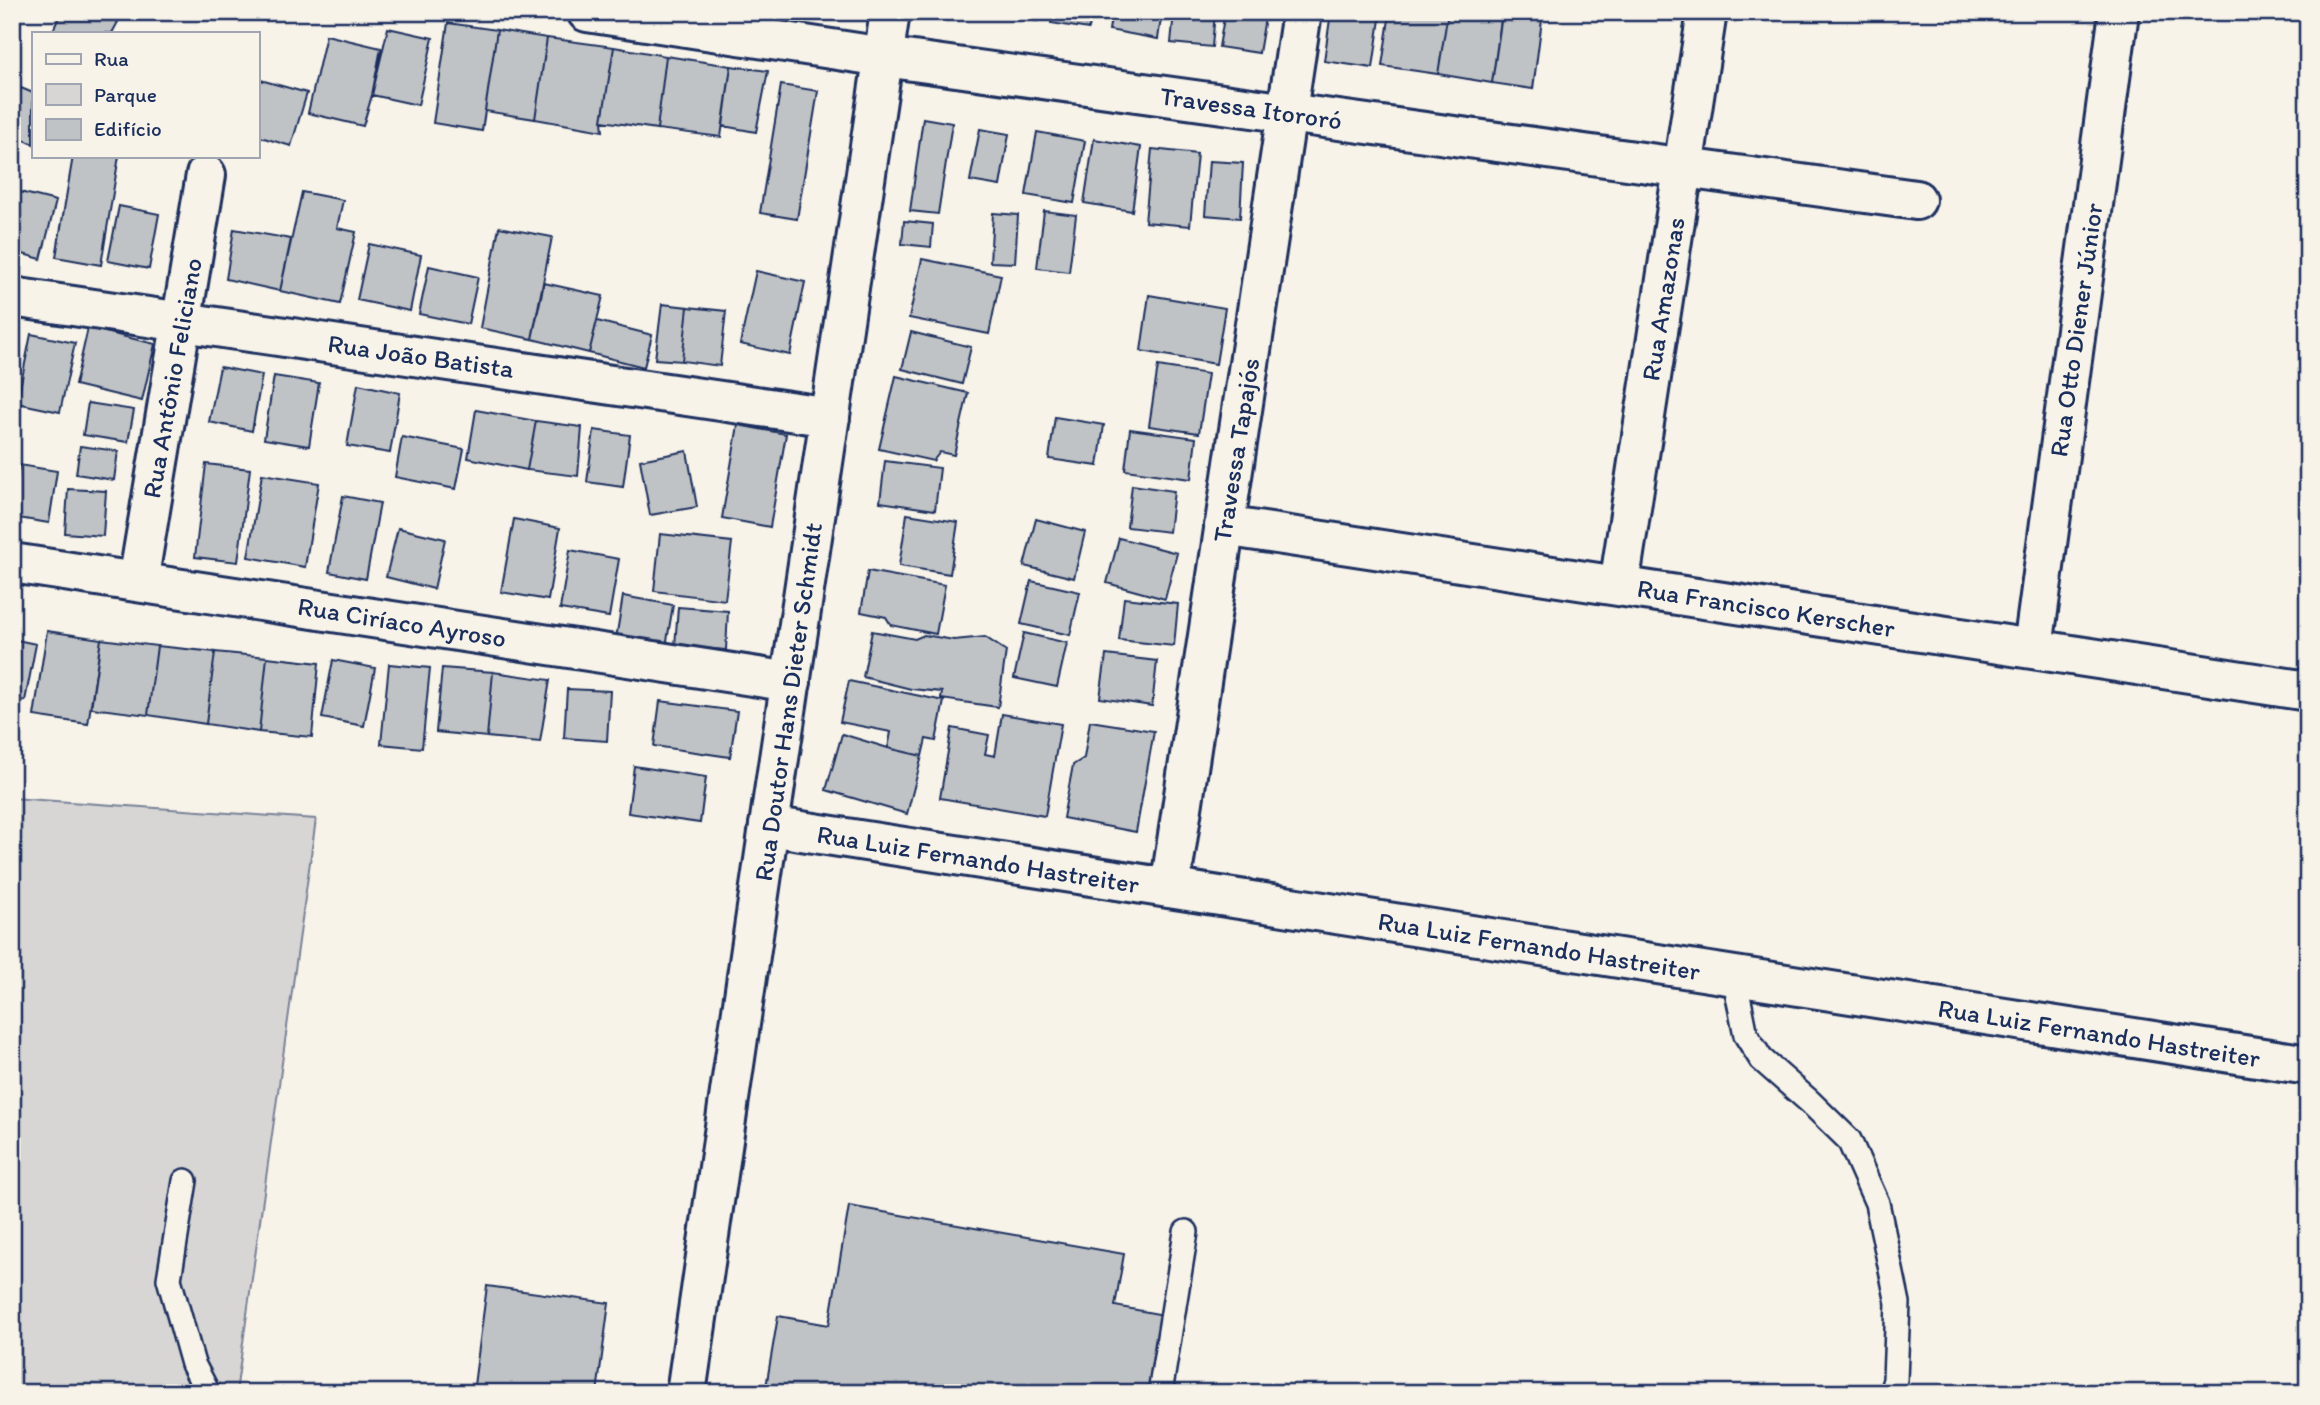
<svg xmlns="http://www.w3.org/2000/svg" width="2320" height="1405" viewBox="0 0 2320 1405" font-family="Itim,sans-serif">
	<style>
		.green { fill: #d7d6d4; stroke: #798299; stroke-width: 2 }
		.building { fill: #c0c3c5; stroke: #1b2f5e; stroke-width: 2 }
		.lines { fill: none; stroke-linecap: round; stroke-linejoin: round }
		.lane-casing { stroke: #1b2f5e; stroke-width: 28 }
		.street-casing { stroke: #1b2f5e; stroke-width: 44 }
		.secondary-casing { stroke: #1b2f5e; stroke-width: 44 }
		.lane { stroke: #f7f3e8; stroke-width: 23 }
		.street { stroke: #f7f3e8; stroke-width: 38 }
		.secondary { stroke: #f7f3e8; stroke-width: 38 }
		.labels { text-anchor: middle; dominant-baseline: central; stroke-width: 6; stroke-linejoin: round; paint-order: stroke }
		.street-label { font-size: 26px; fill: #1b2f5e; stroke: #f7f3e8 }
	</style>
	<rect width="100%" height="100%" fill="#f7f3e8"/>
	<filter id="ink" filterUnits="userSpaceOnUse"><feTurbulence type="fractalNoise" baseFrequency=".0143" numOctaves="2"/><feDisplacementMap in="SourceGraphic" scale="14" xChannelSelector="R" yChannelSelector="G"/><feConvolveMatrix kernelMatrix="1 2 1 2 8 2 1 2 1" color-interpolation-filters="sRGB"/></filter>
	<g filter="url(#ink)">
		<!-- green -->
		<path class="green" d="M12 798 316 819 236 1393H12Z"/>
		<!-- building -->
		<path class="building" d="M61 12H99L118 22 112 33H52Z
			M994 12H1039L1037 21Z
			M1053 12H1092L1089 29 1051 23Z
			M1112 12H1162L1158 39 1109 30Z
			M1174 12H1215L1212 47 1171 43Z
			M1225 12H1266L1259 53 1219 47Z
			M1331 12H1381L1373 68 1324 61Z
			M1390 12H1448L1438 74 1382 66Z
			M1448 12H1483L1502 15 1492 83 1438 74Z
			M1502 12H1543L1533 89 1492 83Z
			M448 23 497 30 482 131 433 123Z
			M388 28 433 38 418 105 372 95Z
			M497 30 547 38 535 119 485 111Z
			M326 35 381 48 372 95 363 126 308 113Z
			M547 38 614 47 602 121 603 131 535 119Z
			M614 47 666 56 657 129 602 121Z
			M666 56 731 66 721 137 657 129Z
			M731 66 768 71 756 132 723 126Z
			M257 79 307 93 291 146 257 136Z
			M781 85 818 91 797 219 760 213Z
			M21 88 33 93V144L12 134V106Z
			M923 118 952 123 938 214 910 211Z
			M980 129 1009 134 1000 186 970 181Z
			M1037 132 1085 141 1074 203 1026 195Z
			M1094 139 1141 147 1132 211 1084 203Z
			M1152 149 1197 154 1190 226 1145 222Z
			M73 156H119L101 265 56 257Z
			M1209 161 1243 163 1240 218 1205 215Z
			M12 190 56 201 41 259 12 251Z
			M302 192 343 200 337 228 356 232 340 304 280 291Z
			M119 206 159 214 149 269 108 261Z
			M1044 211 1076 215 1069 272 1037 268Z
			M993 213 1018 215 1015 263 990 262Z
			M904 221 933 224 931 247 902 244Z
			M499 227 552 237 532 339 480 328Z
			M234 229 291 239 280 291 226 279Z
			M369 244 421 255 410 311 357 300Z
			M922 259 1001 275 989 334 909 318Z
			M429 266 478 277 468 324 419 314Z
			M756 271 805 282 790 355 740 344Z
			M544 283 603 296 589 353 532 339Z
			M1149 295 1225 308 1216 364 1141 351Z
			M662 304 688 307 682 361 655 359Z
			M688 307 726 311 720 366 682 361Z
			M597 321 652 335 644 367 589 353Z
			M88 328 155 344 142 401 75 385Z
			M911 332 971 347 962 384 902 369Z
			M31 334 75 343 60 412 17 403Z
			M1158 366 1208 374 1199 433 1149 426Z
			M220 367 262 375 252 431 209 422Z
			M274 376 319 383 309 446 264 439Z
			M896 376 968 393 954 455 940 452 933 461 879 449Z
			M358 384 400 393 390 453 347 446Z
			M88 403 134 410 128 442 83 435Z
			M476 410 536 421 527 470 468 458Z
			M1055 417 1104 425 1098 466 1049 459Z
			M536 421 582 427 578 476 527 470Z
			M738 425 786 434 770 527 722 518Z
			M1130 429 1196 438 1191 479 1125 470Z
			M594 430 630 435 623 487 587 482Z
			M402 437 464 449 456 489 395 477Z
			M80 446 118 451 114 480 76 474Z
			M687 451 697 507 650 515 640 460Z
			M885 461 940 468 935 510 880 502Z
			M206 464 250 469 238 562 195 557Z
			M19 465 57 471 49 523 12 517Z
			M262 474 319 483 305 567 248 557Z
			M1132 485 1174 491 1169 532 1127 527Z
			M68 489 106 491 103 536 65 533Z
			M343 496 380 503 366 579 329 572Z
			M907 514 958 522 950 574 899 566Z
			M514 519 560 528 548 600 501 592Z
			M1036 519 1085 532 1074 578 1024 566Z
			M398 528 445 539 434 589 386 577Z
			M660 534 732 542 725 600 654 591Z
			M1119 538 1177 553 1165 599 1107 583Z
			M570 550 619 559 609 617 560 609Z
			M868 571 945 585 936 634 891 625 886 617 861 612Z
			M1031 581 1080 592 1070 635 1021 624Z
			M623 596 673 605 666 647 616 639Z
			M1124 598 1178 604 1174 646 1119 640Z
			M678 607 728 611 726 650 675 646Z
			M47 631 101 639 88 724 34 716Z
			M872 631 915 639 924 635 954 640 985 637 1006 651 998 707 941 699 942 692 911 689 863 677Z
			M1024 633 1067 643 1057 687 1014 678Z
			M12 639 36 644 25 701 12 698Z
			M101 639 157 646 148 715 91 708Z
			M157 646 215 652 206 724 148 715Z
			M215 652 267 657 259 732 206 724Z
			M1106 655 1157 661 1152 706 1100 698Z
			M267 657 319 663 312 737 259 732Z
			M333 660 375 668 364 726 322 718Z
			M389 664 430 668 422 748 381 744Z
			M442 668 493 672 487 737 436 732Z
			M493 672 550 680 540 742 487 737Z
			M849 681 944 701 936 741 926 739 922 756 888 748 891 732 840 722Z
			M567 689 610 691 607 741 564 738Z
			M660 701 737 711 730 757 654 746Z
			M1002 714 1061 724 1045 816 940 798 952 728 989 735 985 754 995 756Z
			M1090 721 1154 731 1136 832 1063 818 1073 765 1084 758Z
			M842 734 888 748 922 756 907 814 826 790Z
			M634 766 706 777 700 823 628 813Z
			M849 1206 1124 1254 1115 1306 1164 1315 1150 1393H765L778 1316 829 1325Z
			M487 1286 609 1303 597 1393H473Z"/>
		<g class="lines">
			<!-- lane casing -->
			<g class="lane-casing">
				<path id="lane" d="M1734 976 1746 1035 1761 1059 1809 1101 1849 1140 1877 1203 1898 1303 1895 1380 1891 1393
					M185 1181 169 1279 193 1364 208 1393
					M1160 1393 1186 1232"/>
			</g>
			<!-- street casing -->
			<g class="street-casing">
				<path id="street" d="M587 12 884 57 1916 200
					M12 297 830 417
					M1224 526 2308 691
					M12 563 791 682
					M138 582 206 175
					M1619 586 1707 12
					M2033 648 2119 12
					M1170 888 1302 12
					M686 1393 769 826"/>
			</g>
			<!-- secondary casing -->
			<g class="secondary-casing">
				<path id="secondary" d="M890 12 769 826 2308 1065"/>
			</g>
			<!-- lane -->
			<use href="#lane" class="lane"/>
			<!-- street -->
			<use href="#street" class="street"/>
			<!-- secondary -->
			<use href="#secondary" class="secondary"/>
		</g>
	</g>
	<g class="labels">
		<!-- street labels -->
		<g class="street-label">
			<text transform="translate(1251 108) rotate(8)">Travessa Itororó</text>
			<text transform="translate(1663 299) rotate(-81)">Rua Amazonas</text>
			<text transform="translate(2076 330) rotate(-82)">Rua Otto Diener Júnior</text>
			<text transform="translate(421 356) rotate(8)">Rua João Batista</text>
			<text transform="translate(172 378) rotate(-80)">Rua Antônio Feliciano</text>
			<text transform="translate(1236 450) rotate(-81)">Travessa Tapajós</text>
			<text transform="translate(1766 608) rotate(9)">Rua Francisco Kerscher</text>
			<text transform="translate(402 622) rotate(9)">Rua Ciríaco Ayroso</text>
			<text transform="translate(788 702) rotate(-82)">Rua Doutor Hans Dieter Schmidt</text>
			<text transform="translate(978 859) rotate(9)">Rua Luiz Fernando Hastreiter</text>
			<text transform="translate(1539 946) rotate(9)">Rua Luiz Fernando Hastreiter</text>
			<text transform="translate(2099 1033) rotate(9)">Rua Luiz Fernando Hastreiter</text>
		</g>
	</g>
	<!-- margin -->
	<rect width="2320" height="1405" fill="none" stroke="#f7f3e8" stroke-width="42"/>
	<rect x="21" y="21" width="2278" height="1363" fill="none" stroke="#1b2f5e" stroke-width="2.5" filter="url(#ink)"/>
	<!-- legend -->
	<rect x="32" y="32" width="228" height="126" fill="#f7f3e8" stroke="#9fa5b1" stroke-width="2"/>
	<rect x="46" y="54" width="35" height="10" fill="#f7f3e8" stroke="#9fa5b1" stroke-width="2"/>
	<text x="94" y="66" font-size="21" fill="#1b2f5e">Rua</text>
	<rect x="46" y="84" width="35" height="21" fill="#d7d6d4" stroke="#9fa5b1" stroke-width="2"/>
	<text x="94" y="102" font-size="21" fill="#1b2f5e">Parque</text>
	<rect x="46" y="119" width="35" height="21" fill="#c0c3c5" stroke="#9fa5b1" stroke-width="2"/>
	<text x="94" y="136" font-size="21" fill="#1b2f5e">Edifício</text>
</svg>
